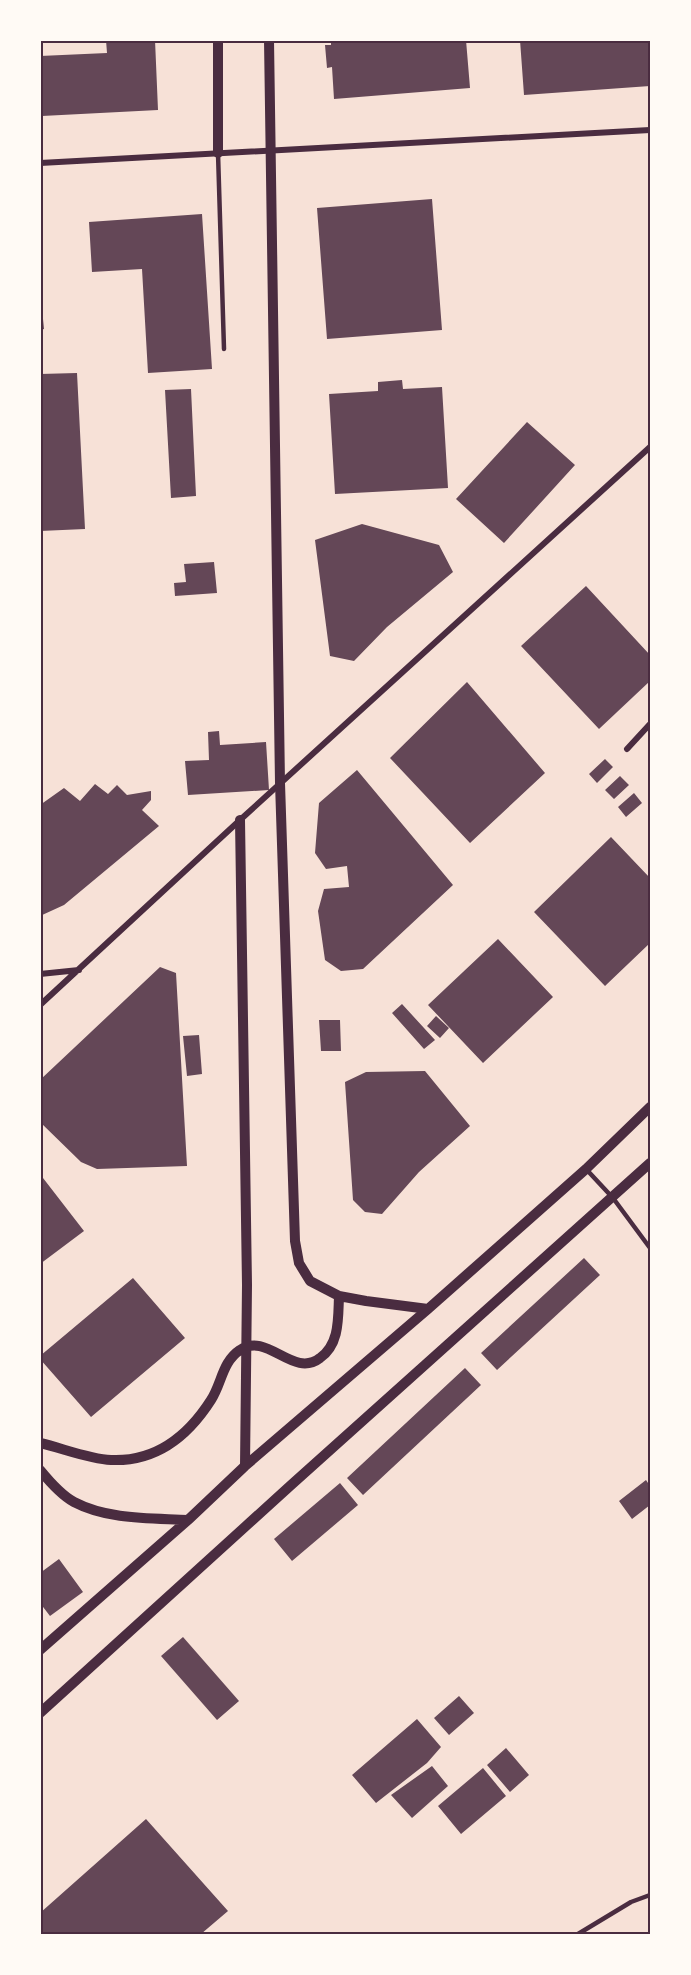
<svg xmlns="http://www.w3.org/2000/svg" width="691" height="1975" viewBox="0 0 691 1975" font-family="Arial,sans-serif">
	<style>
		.building { fill: #644757 }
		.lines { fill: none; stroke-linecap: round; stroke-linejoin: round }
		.service { stroke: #4a2c40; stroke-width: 4.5 }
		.minor { stroke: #4a2c40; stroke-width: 6 }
		.tertiary { stroke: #4a2c40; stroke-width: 10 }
		.neatline { fill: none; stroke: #4a2c40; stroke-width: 2 }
	</style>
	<rect width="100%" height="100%" fill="#f7e1d7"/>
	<!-- building -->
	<path class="building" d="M106 40H155L158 110 42 116 40 56 107 53Z
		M331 40H466L470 88 334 99 332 67 327 68 325 45H331Z
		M520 40H650V86L524 95Z
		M432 199 442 330 327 339 317 208Z
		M202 214 212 369 148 373 142 269 92 272 89 222Z
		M40 309H42L44 329 40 330Z
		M77 373 85 529 40 531V374Z
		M402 380 403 389 442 387 448 488 335 494 329 394 378 391V382Z
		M191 389 196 496 171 498 165 390Z
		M527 422 575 465 504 543 456 499Z
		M362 524 439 545 453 572 387 627 354 661 330 656 315 540Z
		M214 562 217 593 175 596 174 583 186 582 184 564Z
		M586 586 650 655V681L599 729 521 646Z
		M467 682 545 773 470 843 390 758Z
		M219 731 220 745 266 742 269 790 188 795 185 761 209 760 208 732Z
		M605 759 613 767 597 783 589 774Z
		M357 770 453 885 363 969 341 971 325 960 318 911 324 889 349 887 347 866 326 869 315 853 319 803Z
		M620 776 629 785 614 799 605 790Z
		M95 784 108 794 117 785 127 795 151 791V800L142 810 159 826 64 905 40 916V805L64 788 80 801Z
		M634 793 642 803 626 817 618 807Z
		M611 837 650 878V943L605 986 534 912Z
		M498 939 553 997 483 1063 428 1005Z
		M160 967 176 973 187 1166 97 1169 81 1162 40 1122V1080Z
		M402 1004 435 1040 424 1049 392 1013Z
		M436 1016 449 1028 440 1038 427 1026Z
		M319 1020H340L341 1051H321Z
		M199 1035 202 1074 187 1076 183 1036Z
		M425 1071 470 1126 419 1172 382 1214 365 1212 353 1200 345 1082 366 1072Z
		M43 1178 84 1231 40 1264V1180Z
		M584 1258 600 1275 497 1370 481 1353Z
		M133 1278 185 1338 91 1417 40 1359V1356Z
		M465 1368 481 1385 363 1495 347 1478Z
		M646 1480 650 1486V1505L632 1519 619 1501Z
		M340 1483 358 1505 292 1561 274 1539Z
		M59 1559 83 1592 50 1616 40 1603V1573Z
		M183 1637 239 1701 217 1720 161 1656Z
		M459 1696 474 1713 449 1735 434 1718Z
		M417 1719 441 1747 427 1763 376 1803 352 1775Z
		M506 1748 529 1775 510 1792 487 1765Z
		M432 1766 448 1786 412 1818 391 1795Z
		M483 1768 506 1796 461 1834 438 1806Z
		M146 1819 228 1911 201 1934H40V1913Z"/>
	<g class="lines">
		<!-- service -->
		<path class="service" d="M218 153 224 349
			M586 1169 613 1198 650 1248
			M578 1934 631 1902 650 1895"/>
		<!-- minor -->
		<path class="minor" d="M40 163 650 130
			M627 749 650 724
			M40 974 79 970
			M40 1005 240 820 650 447"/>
		<!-- tertiary -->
		<path class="tertiary" d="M218 40V153
			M269 40 280 783 295 1241 299 1263 310 1281 339 1296 366 1301 428 1309
			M240 820 247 1285 245 1466
			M40 1443C62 1448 89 1459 111 1460 156 1462 188 1436 211 1400 222 1383 222 1362 240 1350 267 1331 293 1379 320 1358 340 1344 338 1318 339 1296
			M40 1470C49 1481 61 1495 74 1502 108 1520 151 1518 188 1520
			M40 1650 188 1520 245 1466 428 1309 586 1169 650 1107
			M40 1713 290 1486 650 1163"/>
	</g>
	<!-- border -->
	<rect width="691" height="1975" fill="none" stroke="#fffaf5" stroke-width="84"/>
	<rect x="42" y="42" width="607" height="1891" class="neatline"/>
</svg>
